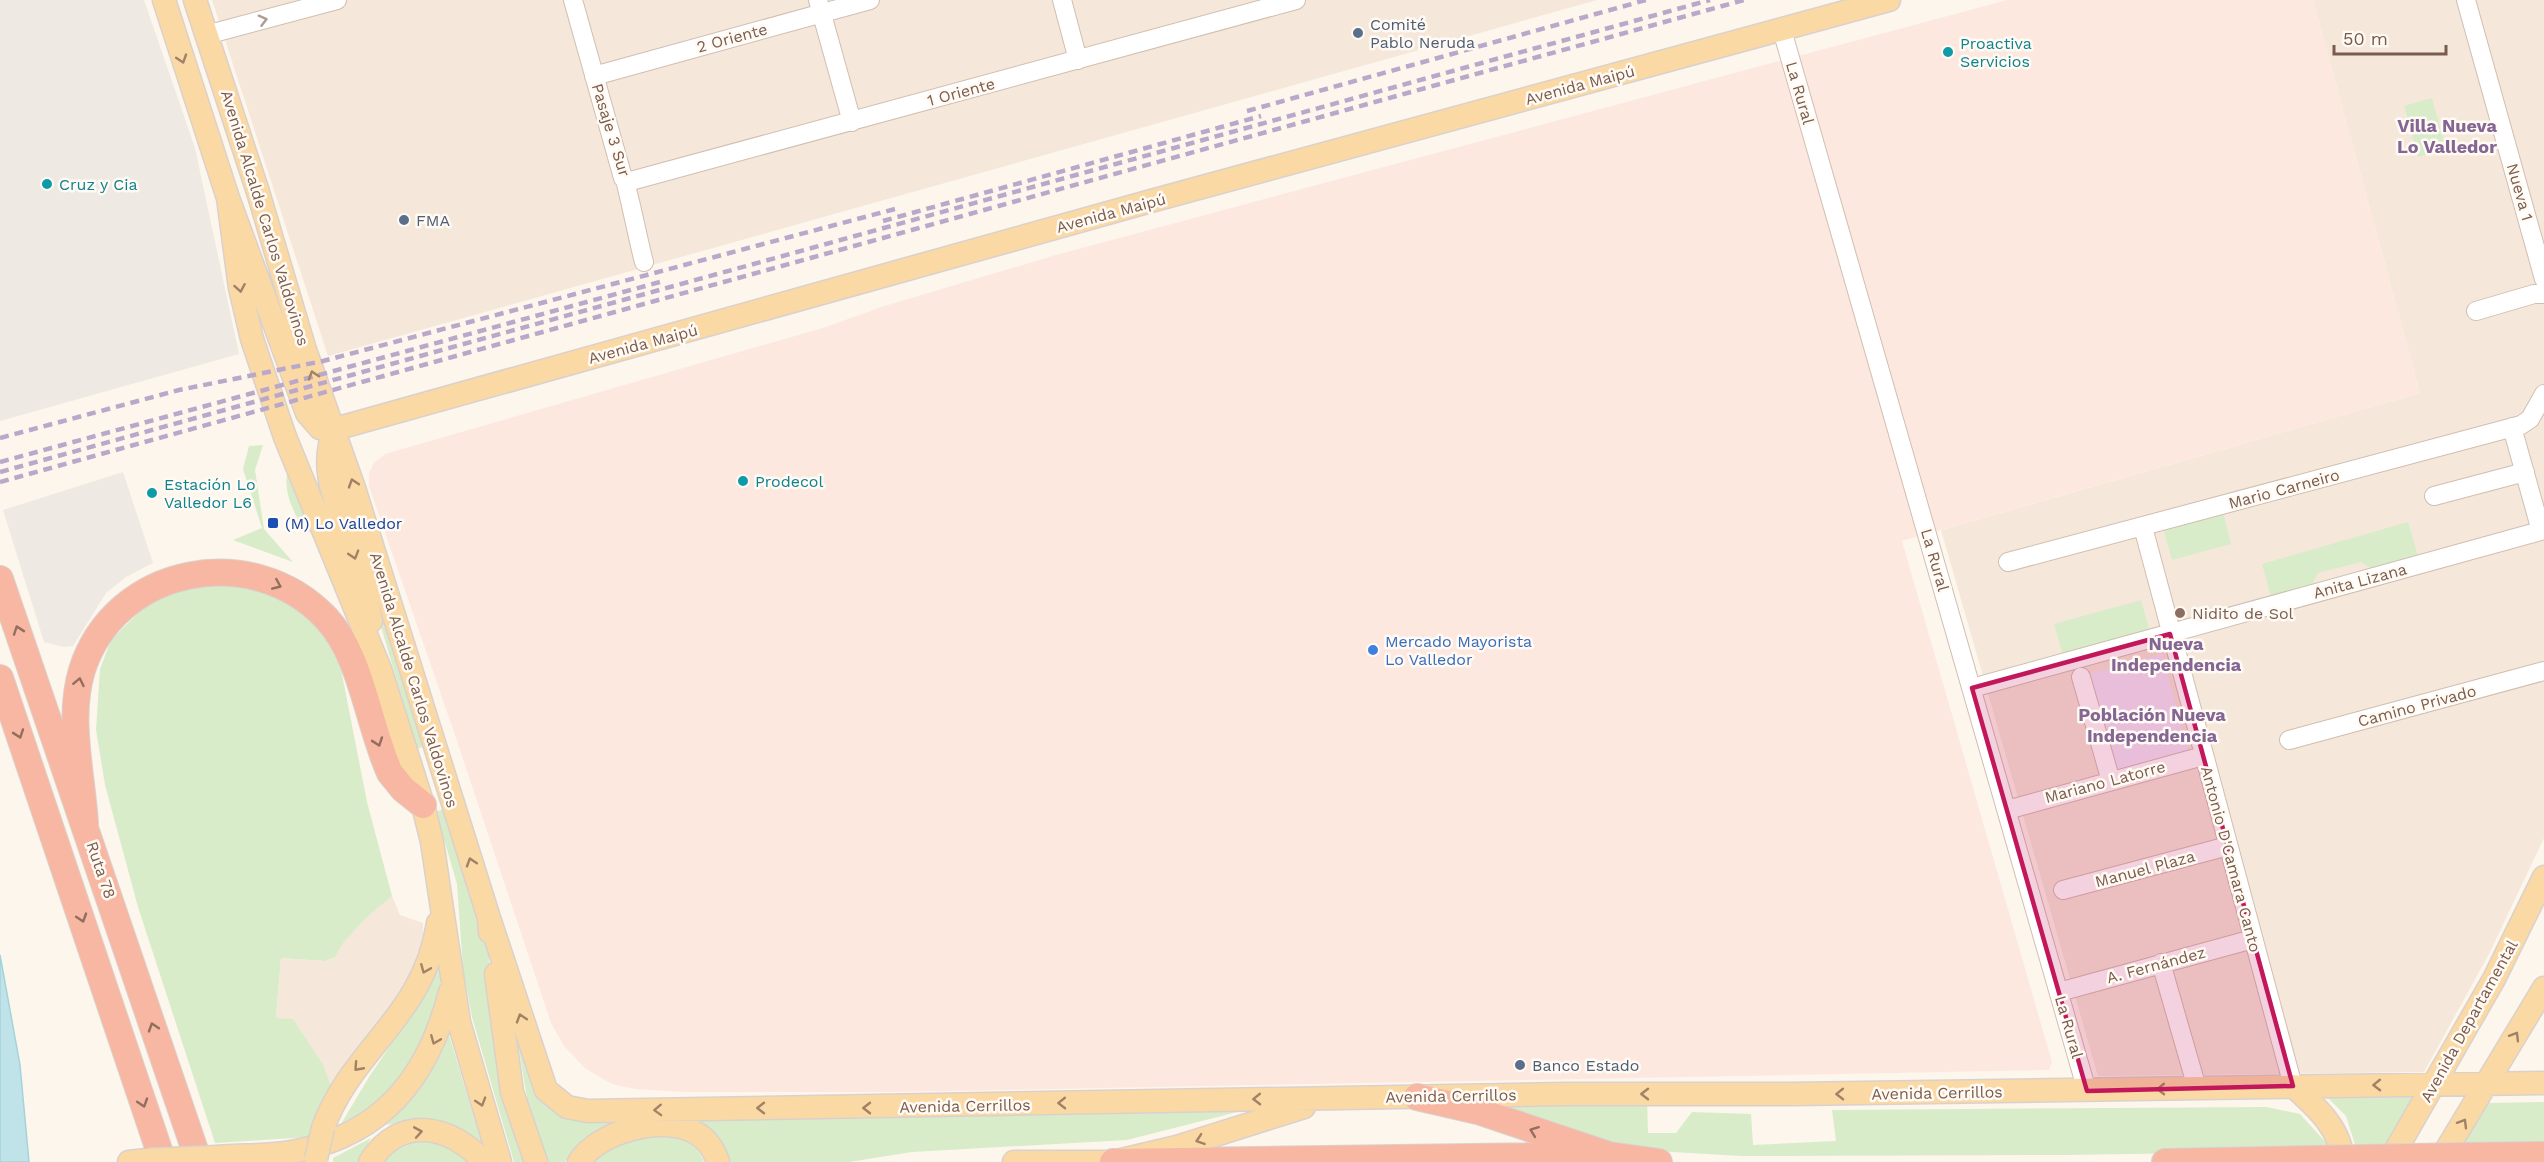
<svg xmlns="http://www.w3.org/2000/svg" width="2544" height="1162" viewBox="0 0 2544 1162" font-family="'Work Sans',sans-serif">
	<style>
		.residential { fill: #f5e8da }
		.commercial { fill: #fde8e0 }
		.industrial { fill: #efe9e4 }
		.education { fill: #f3e8fa }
		.green { fill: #d8ecc9 }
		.water { fill: #bfe3e8; stroke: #a5d3da; stroke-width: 1.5 }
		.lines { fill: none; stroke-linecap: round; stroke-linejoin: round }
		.minor-casing { stroke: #d1beb0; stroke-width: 20 }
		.major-casing { stroke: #dad1cd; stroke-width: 25 }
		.highway-casing { stroke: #dad1cd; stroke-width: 28 }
		.minor { stroke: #fff; stroke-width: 18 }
		.major { stroke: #fbd9a5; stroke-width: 22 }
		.highway { stroke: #f7b7a3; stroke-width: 26 }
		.rail { stroke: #b9a8c9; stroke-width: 4.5; stroke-dasharray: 9 6; stroke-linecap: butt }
		.major-bridge-casing { stroke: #dad1cd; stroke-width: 25; stroke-linecap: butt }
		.highway-bridge-casing { stroke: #dad1cd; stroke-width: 28; stroke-linecap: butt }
		.major-bridge { stroke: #fbd9a5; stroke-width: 22 }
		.highway-bridge { stroke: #f7b7a3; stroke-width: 26 }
		.oneway { stroke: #af9d94 }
		.oneway2 { stroke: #a18267 }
		.oneway3 { stroke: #936e5e }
		.marked { fill: #c2185b; fill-opacity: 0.2; stroke: #c2185b; stroke-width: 4.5; stroke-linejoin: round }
		.service-dot { fill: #5c6f8a; stroke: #fffaf3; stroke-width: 2 }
		.culture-dot { fill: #0f9aa8; stroke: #fffaf3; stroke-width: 2 }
		.transit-dot { fill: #1a4fb4; stroke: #fffaf3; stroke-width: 2 }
		.education-dot { fill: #8d6e63; stroke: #fffaf3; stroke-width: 2 }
		.shop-dot { fill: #3f7fe0; stroke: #fffaf3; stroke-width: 2 }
		.labels { text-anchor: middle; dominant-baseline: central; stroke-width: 5; stroke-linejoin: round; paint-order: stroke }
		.service-label { font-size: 16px; fill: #4e5e75; stroke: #fffaf3; text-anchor: start }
		.street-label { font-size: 16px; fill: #7a5c4d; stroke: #fffaf3 }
		.culture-label { font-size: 16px; fill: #0d838f; stroke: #fffaf3; text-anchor: start }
		.transit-label { font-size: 16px; fill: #164399; stroke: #fffaf3; text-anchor: start }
		.education-label { font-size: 16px; fill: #785e54; stroke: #fffaf3; text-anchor: start }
		.shop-label { font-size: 16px; fill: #366cbe; stroke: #fffaf3; text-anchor: start }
		.neighbourhood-label { font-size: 18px; font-weight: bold; fill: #846695; stroke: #fffaf3 }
	</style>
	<rect width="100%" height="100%" fill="#fdf6ec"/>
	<!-- residential -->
	<path class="residential" d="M212 0H1597L328 356Z
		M2313 0H2544V838L2489 954 2424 1072 2098 1076 1941 530 2420 393Z
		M392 896 400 915 423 923V938L417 971 331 1086 324 1066 276 1019 281 958 325 961 335 957 344 942 366 918Z"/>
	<!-- commercial -->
	<path class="commercial" d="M2007 0H2313L2420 393 1902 541 2052 1062 2049 1070 895 1092H685L635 1089 612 1084 586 1069 564 1046 551 1023 456 738 369 486V473L374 463 385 454 826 327 881 307 1056 255Z"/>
	<!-- industrial -->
	<path class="industrial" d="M0 0H144L195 148 239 354 0 421Z
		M123 472 153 563 126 577 106 593 73 646 64 647 44 642 3 510Z"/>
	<!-- education -->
	<path class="education" d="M2162 654 2189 754 2116 774 2089 674Z"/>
	<!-- green -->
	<path class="green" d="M2432 98 2446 149 2418 157 2404 106Z
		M263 445 255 470 264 529 293 562 233 540 262 528 243 469 249 446Z
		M332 460 429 745 417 749Z
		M289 466 311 531 307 533C293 513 281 490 289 466Z
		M2223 512 2231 544 2172 560 2163 528Z
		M2408 522 2418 556 2372 569 2361 562 2318 573 2312 585 2271 597 2262 564Z
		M227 581 266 592 297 605 323 633 341 669 367 802 392 896 366 918 344 942 335 957 325 961 281 958 276 1018 293 1019 324 1066 331 1086 313 1125 310 1137 215 1143 138 907 105 785 96 730 100 669 111 640 145 606 170 591Z
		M2141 600 2150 632 2063 656 2054 624Z
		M443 809 487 937 499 1052 528 1162H514L472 1017 463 969 457 884 436 812Z
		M441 957C445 1009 417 1063 381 1099 371 1110 353 1116 341 1124L369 1077 422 999Z
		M510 998 552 1106 1253 1108 1127 1140 912 1152 849 1162H723L715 1144 615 1124 584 1138 565 1162H548L527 1098Z
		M449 1035 482 1143C453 1116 422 1119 386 1125 413 1098 436 1072 449 1035Z
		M2415 1095 2377 1162 2356 1148 2346 1116 2326 1096Z
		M1647 1098 1648 1133H1676L1692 1112 1751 1114 1753 1145 1836 1141 1832 1110 2266 1107 2300 1114 2329 1146 2319 1151 2067 1155 1741 1156 1639 1150 1575 1137 1485 1101Z
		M2544 1102V1142H2465L2489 1103Z
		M434 1137 475 1162H382C399 1147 412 1141 434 1137Z
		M661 1137C682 1139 696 1141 704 1162H585L636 1138Z
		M371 1138 358 1162H333V1158Z"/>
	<!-- water -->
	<path class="water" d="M0 955 20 1065 29 1162H0Z"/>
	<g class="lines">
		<!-- minor casing -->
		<g class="minor-casing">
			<path id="minor" d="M573 0 623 178C627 182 640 249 644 262
				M818 0 852 122
				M1062 0 1078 60
				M2466 0 2544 279
				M1782 30 2087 1091
				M206 35 337 0
				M594 76 870 0
				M627 182 1296 0
				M2476 311 2534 294H2544
				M2512 427 2541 531
				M2434 496 2525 472
				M2143 527 2293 1086
				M2008 562 2521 425 2530 419 2544 394
				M2081 677 2111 781
				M1972 688 2544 530
				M2289 740 2544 671
				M2007 810 2203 756
				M2063 890 2228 846
				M2161 963 2197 1088
				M2059 992 2253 939"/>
		</g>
		<!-- major casing -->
		<g class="major-casing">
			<path id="major" d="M164 0 228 198 240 288 252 339 285 437 380 669 423 805 432 842 459 1022 500 1162
				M195 0 258 192 305 350 354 488 489 918 490 932
				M228 198 307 413 320 428 335 429 1151 201 1889 0
				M335 429C317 470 339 510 353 549 361 573 366 597 371 621
				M489 918 546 1090 567 1107 588 1111 1567 1094H1794L2544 1083
				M496 974 512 1092 536 1162
				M2293 1086C2316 1107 2341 1128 2343 1162
				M323 1128C352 1048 424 1017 438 923
				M218 1157C242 1155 268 1156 291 1152 382 1136 428 1078 450 992
				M129 1162 147 1160
				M370 1162C400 1114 451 1125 484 1162
				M579 1162C598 1131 665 1114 696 1133 707 1139 714 1150 718 1162
				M1014 1162H1113L1177 1147 1304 1107
				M2389 1162 2494 979 2544 877
				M2439 1162 2544 988"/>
		</g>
		<!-- highway casing -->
		<g class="highway-casing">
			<path id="highway" d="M0 579 199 1162
				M0 678 163 1162
				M85 824C82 774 67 719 82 670 115 566 252 540 326 618 362 656 368 725 390 773L403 789 423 805
				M1417 1097 1478 1111 1609 1155 1659 1162
				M2464 1156 2544 1155
				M1113 1162 1609 1155
				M2165 1162 2312 1159"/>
		</g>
		<!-- minor -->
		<use href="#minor" class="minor"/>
		<!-- major -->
		<use href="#major" class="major"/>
		<!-- highway -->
		<use href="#highway" class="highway"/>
		<!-- rail -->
		<path class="rail" d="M1247 111 1646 0
			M883 221 1261 116
			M0 438 179 390 323 361 895 209
			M0 462 660 282
			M0 472 1710 0
			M0 482 1744 0"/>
		<!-- major-bridge casing -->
		<g class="major-bridge-casing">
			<path id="major-bridge" d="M316 1159 323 1128
				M147 1160 218 1157"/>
		</g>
		<!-- highway-bridge casing -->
		<g class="highway-bridge-casing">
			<path id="highway-bridge" d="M2312 1159 2464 1156"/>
		</g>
		<!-- major-bridge -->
		<use href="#major-bridge" class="major-bridge"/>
		<!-- highway-bridge -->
		<use href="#highway-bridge" class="highway-bridge"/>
	</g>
	<!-- one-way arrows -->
	<defs><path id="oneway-chevron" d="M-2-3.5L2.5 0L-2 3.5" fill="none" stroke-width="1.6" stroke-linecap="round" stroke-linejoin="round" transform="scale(1.5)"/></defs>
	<use class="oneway" href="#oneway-chevron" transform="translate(263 20) rotate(-15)"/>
	<g class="oneway2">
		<use href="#oneway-chevron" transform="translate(182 59) rotate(72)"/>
		<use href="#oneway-chevron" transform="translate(240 288) rotate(80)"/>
		<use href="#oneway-chevron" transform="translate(313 375) rotate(-108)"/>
		<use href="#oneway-chevron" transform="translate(353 483) rotate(-108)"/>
		<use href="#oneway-chevron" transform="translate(354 555) rotate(73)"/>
		<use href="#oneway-chevron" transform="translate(471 862) rotate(-108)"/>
		<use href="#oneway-chevron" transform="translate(425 969) rotate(112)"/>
		<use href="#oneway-chevron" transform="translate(521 1018) rotate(-108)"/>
		<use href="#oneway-chevron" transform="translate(2515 1036) rotate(-59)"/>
		<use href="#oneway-chevron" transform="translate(435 1040) rotate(112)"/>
		<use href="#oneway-chevron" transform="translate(358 1067) rotate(132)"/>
		<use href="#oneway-chevron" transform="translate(2377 1085) rotate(179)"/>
		<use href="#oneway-chevron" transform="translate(2161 1089) rotate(179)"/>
		<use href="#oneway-chevron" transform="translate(1645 1094) rotate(180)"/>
		<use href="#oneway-chevron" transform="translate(1840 1094) rotate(179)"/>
		<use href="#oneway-chevron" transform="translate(1257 1099) rotate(179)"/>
		<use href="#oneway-chevron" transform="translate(481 1102) rotate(73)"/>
		<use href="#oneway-chevron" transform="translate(1062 1103) rotate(179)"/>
		<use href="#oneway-chevron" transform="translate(761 1108) rotate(180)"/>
		<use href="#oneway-chevron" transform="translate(867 1108) rotate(180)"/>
		<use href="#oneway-chevron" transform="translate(658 1110) rotate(178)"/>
		<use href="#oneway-chevron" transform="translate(2463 1123) rotate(-59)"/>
		<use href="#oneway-chevron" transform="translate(418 1132) rotate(-10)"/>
		<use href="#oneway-chevron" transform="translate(1200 1140) rotate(161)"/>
	</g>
	<g class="oneway3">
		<use href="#oneway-chevron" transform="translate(277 585) rotate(23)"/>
		<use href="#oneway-chevron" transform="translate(18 630) rotate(-109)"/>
		<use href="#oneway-chevron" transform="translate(79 682) rotate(-78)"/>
		<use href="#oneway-chevron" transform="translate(19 734) rotate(71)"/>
		<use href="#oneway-chevron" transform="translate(378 742) rotate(71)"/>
		<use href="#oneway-chevron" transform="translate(82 918) rotate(72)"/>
		<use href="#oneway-chevron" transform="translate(153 1027) rotate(-108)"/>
		<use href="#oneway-chevron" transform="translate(143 1103) rotate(72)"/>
		<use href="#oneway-chevron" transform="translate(1534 1131) rotate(-159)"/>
	</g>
	<!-- marked area -->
	<path class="marked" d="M2170 634 2293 1086 2087 1091 1972 688Z"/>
	<!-- markers -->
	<g class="service-dot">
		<circle cx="1358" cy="33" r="6"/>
		<circle cx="404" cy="220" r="6"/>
		<circle cx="1520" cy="1065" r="6"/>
	</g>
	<g class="culture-dot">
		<circle cx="1948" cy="52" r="6"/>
		<circle cx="47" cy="184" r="6"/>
		<circle cx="743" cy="481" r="6"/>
		<circle cx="152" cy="493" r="6"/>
	</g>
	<rect class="transit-dot" x="267" y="517" width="12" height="12" rx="3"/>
	<circle class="education-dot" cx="2180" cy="613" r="6"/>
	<circle class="shop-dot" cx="1373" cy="650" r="6"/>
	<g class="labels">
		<!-- service labels -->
		<g class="service-label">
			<text x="1370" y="24">Comité<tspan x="1370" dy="18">Pablo Neruda</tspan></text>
			<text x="416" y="220">FMA</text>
			<text x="1532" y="1065">Banco Estado</text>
		</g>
		<!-- street labels -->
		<g class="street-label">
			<text transform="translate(732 38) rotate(-15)">2 Oriente</text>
			<text transform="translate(1580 85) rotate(-15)">Avenida Maipú</text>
			<text transform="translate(961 92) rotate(-15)">1 Oriente</text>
			<text transform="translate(1800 93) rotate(74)">La Rural</text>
			<text transform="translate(611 130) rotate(73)">Pasaje 3 Sur</text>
			<text transform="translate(2520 192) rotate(74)">Nueva 1</text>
			<text transform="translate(1111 213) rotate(-15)">Avenida Maipú</text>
			<text transform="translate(265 218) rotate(73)">Avenida Alcalde Carlos Valdovinos</text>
			<text transform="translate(643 344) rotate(-15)">Avenida Maipú</text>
			<text transform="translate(2284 489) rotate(-15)">Mario Carneiro</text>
			<text transform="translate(1935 560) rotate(74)">La Rural</text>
			<text transform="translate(2360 581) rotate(-15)">Anita Lizana</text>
			<text transform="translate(414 680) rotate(73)">Avenida Alcalde Carlos Valdovinos</text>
			<text transform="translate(2417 706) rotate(-15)">Camino Privado</text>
			<text transform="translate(2105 782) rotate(-15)">Mariano Latorre</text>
			<text transform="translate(2231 859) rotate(75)">Antonio D'Camara Canto</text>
			<text transform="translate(2145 869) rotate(-15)">Manuel Plaza</text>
			<text transform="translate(101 870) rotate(71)">Ruta 78</text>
			<text transform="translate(2156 965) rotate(-15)">A. Fernández</text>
			<text transform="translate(2469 1021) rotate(-61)">Avenida Departamental</text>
			<text transform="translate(2069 1027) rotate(74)">La Rural</text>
			<text transform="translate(1937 1093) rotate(-1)">Avenida Cerrillos</text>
			<text transform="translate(1451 1096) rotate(-1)">Avenida Cerrillos</text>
			<text transform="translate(965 1106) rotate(-1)">Avenida Cerrillos</text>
		</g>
		<!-- culture labels -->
		<g class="culture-label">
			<text x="1960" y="43">Proactiva<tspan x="1960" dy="18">Servicios</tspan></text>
			<text x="59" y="184">Cruz y Cia</text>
			<text x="755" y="481">Prodecol</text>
			<text x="164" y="484">Estación Lo<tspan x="164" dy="18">Valledor L6</tspan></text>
		</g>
		<!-- transit labels -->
		<g class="transit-label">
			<text x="285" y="523">(M) Lo Valledor</text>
		</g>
		<!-- education labels -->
		<g class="education-label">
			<text x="2192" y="613">Nidito de Sol</text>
		</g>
		<!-- shop labels -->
		<g class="shop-label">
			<text x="1385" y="641">Mercado Mayorista<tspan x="1385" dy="18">Lo Valledor</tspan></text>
		</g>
		<!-- neighbourhood labels -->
		<g class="neighbourhood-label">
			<text x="2447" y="125">Villa Nueva<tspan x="2447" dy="21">Lo Valledor</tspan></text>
			<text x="2176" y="643">Nueva<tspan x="2176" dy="21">Independencia</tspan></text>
			<text x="2152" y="714">Población Nueva<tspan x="2152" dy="21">Independencia</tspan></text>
		</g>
	</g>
	<!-- scale -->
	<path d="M2334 45v9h112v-9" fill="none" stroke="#7a5c4d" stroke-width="3"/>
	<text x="2343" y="45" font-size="18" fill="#7a5c4d" stroke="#fffaf3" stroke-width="4.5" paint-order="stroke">50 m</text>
</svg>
